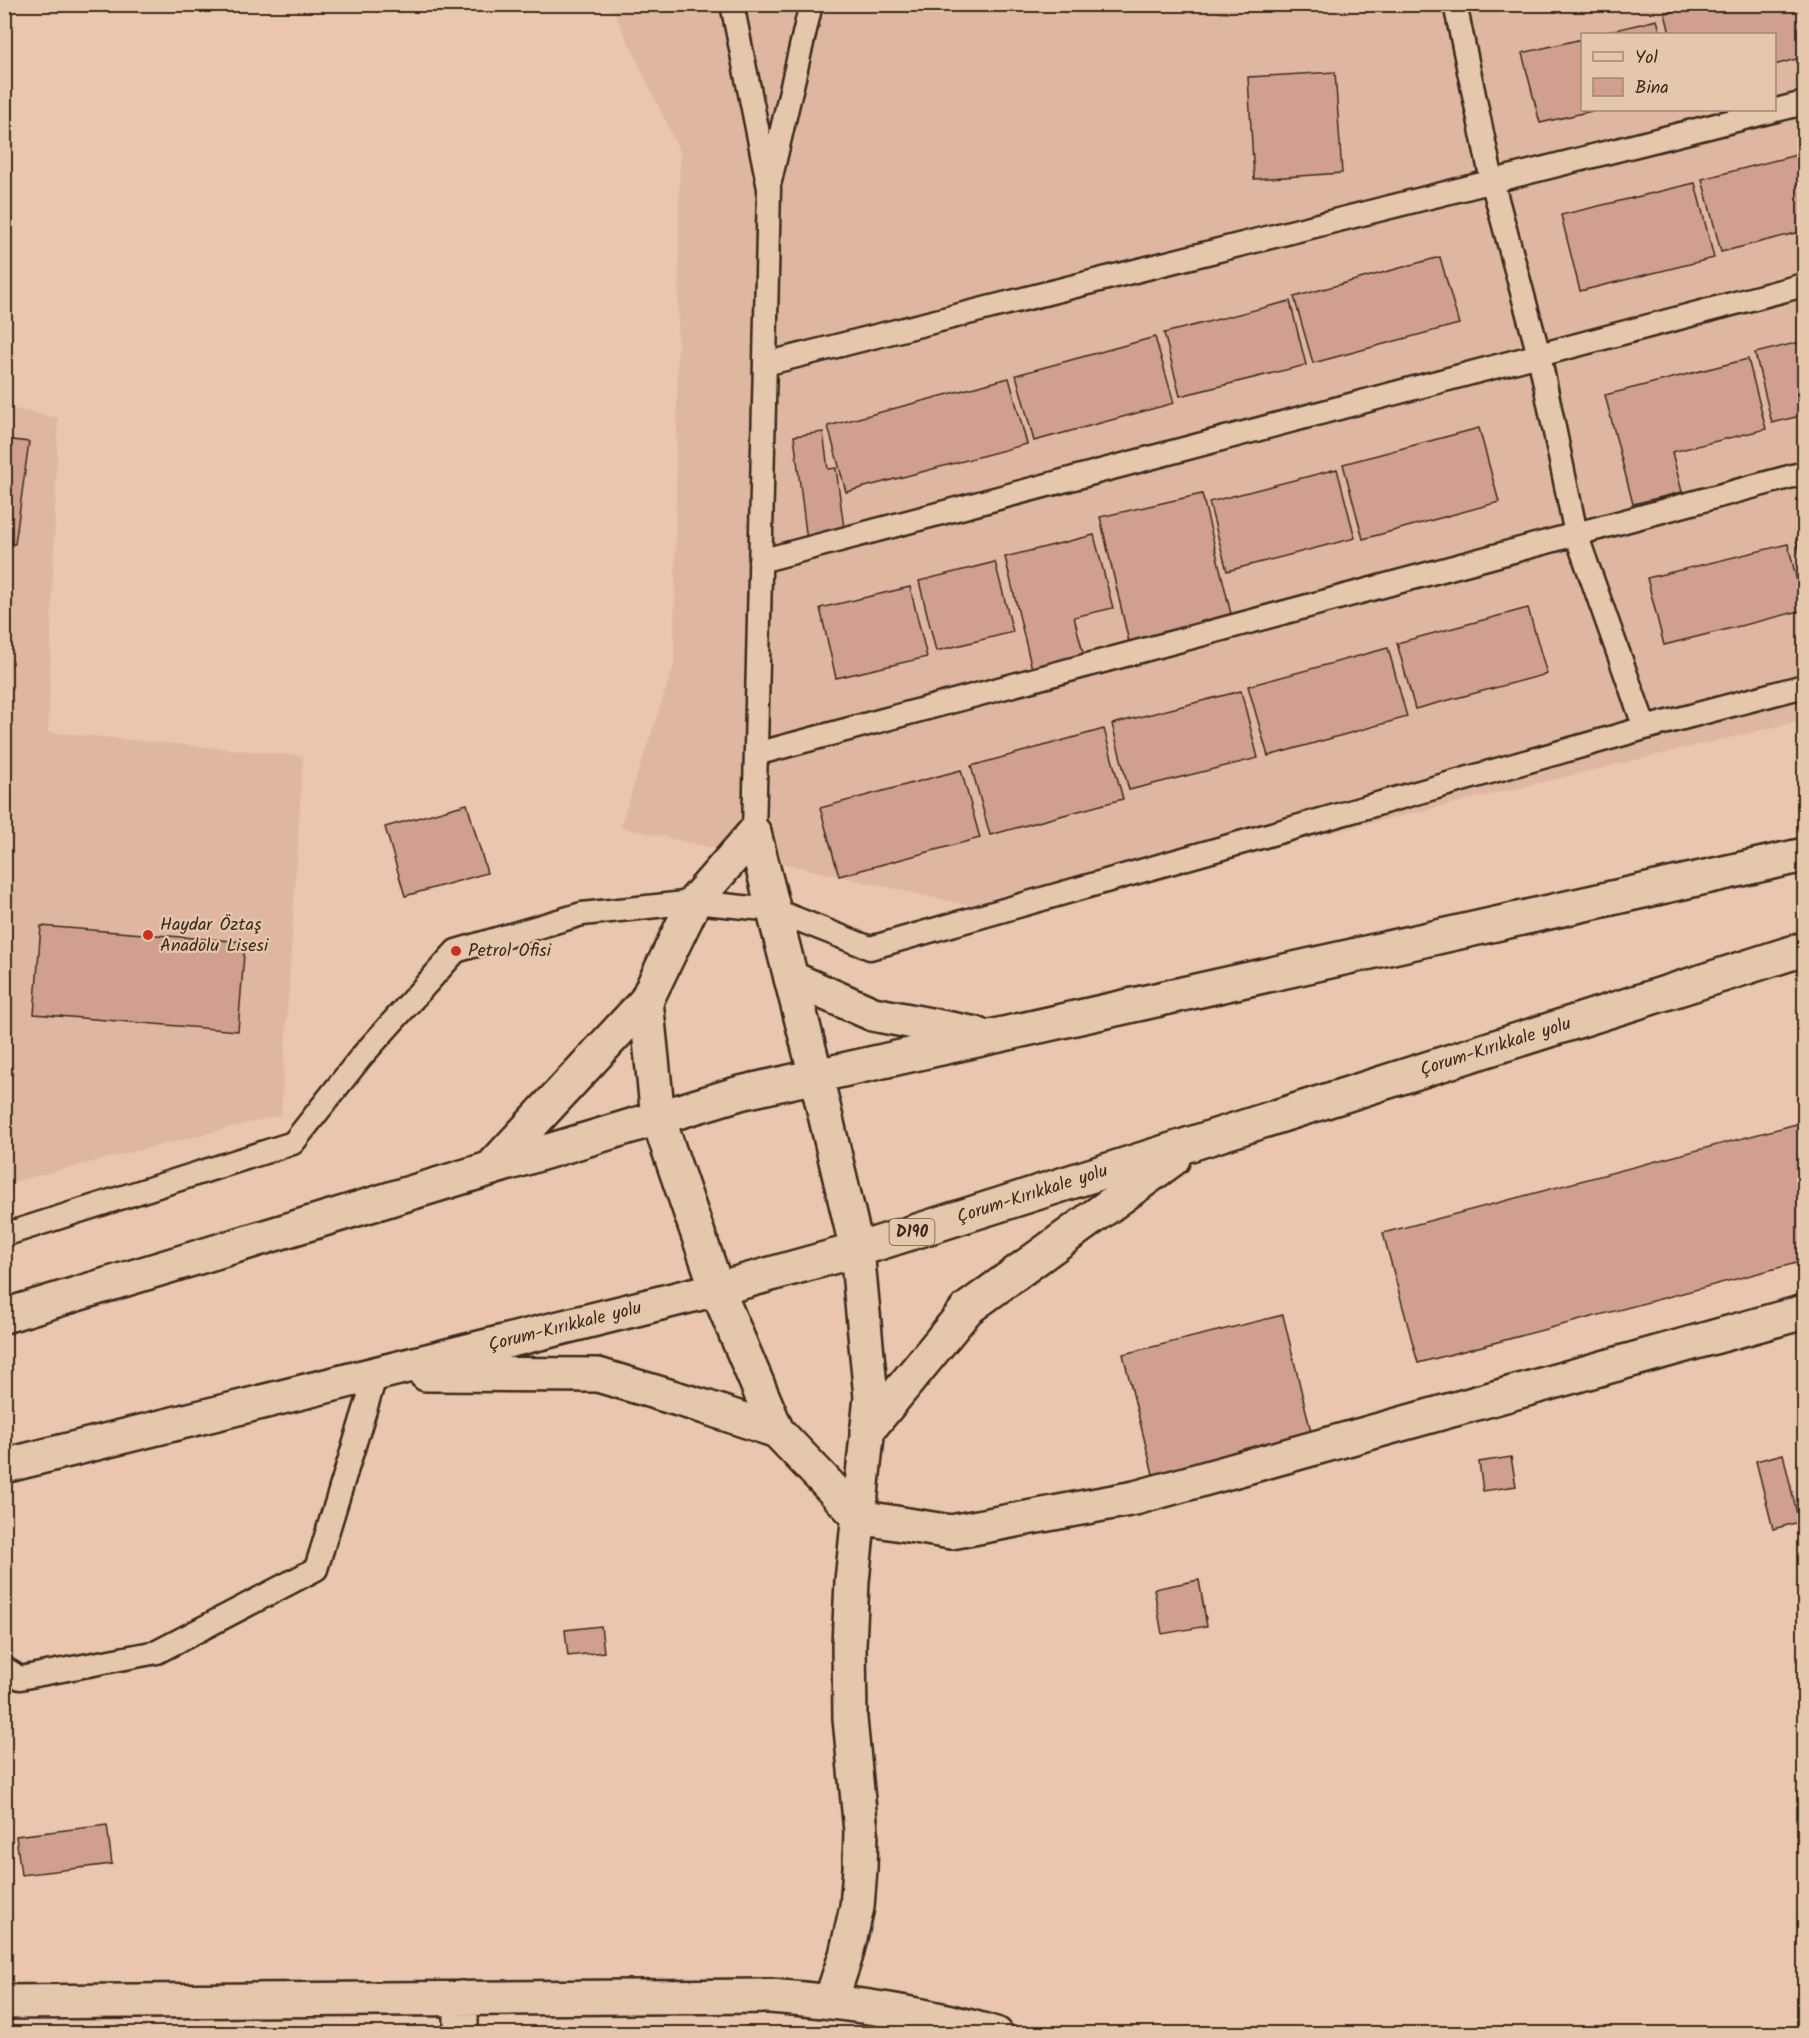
<svg xmlns="http://www.w3.org/2000/svg" width="1809" height="2038" viewBox="0 0 1809 2038" font-family="Kalam,sans-serif">
	<style>
		.built { fill: #dfb7a1; fill-rule: evenodd }
		.building { fill: #d09f90; stroke: #3b2a1e; stroke-width: 1.5 }
		.lines { fill: none; stroke-linecap: round; stroke-linejoin: round }
		.lane-casing { stroke: #3b2a1e; stroke-width: 27 }
		.street-casing { stroke: #3b2a1e; stroke-width: 38 }
		.highway-casing { stroke: #3b2a1e; stroke-width: 38 }
		.lane { stroke: #e5c8ac; stroke-width: 22 }
		.street { stroke: #e5c8ac; stroke-width: 33 }
		.highway { stroke: #e5c8ac; stroke-width: 33 }
		.poi-dot { fill: #c8321e; stroke: #e5c8ac; stroke-width: 2 }
		.labels { text-anchor: middle; dominant-baseline: central; stroke-width: 4.5; stroke-linejoin: round; paint-order: stroke }
		.shield { fill: #e5c8ac; stroke: #6e5949; stroke-width: 1.5 }
		.shield-label { font-size: 16px; font-weight: bold; fill: #3b2a1e }
		.poi-label { font-size: 18px; fill: #3b2a1e; stroke: #e5c8ac; text-anchor: start }
		.street-label { font-size: 18px; fill: #3b2a1e; stroke: #e5c8ac }
	</style>
	<rect width="100%" height="100%" fill="#e9c6ad"/>
	<filter id="ink" filterUnits="userSpaceOnUse"><feTurbulence type="fractalNoise" baseFrequency=".0167" numOctaves="2"/><feDisplacementMap in="SourceGraphic" scale="12" xChannelSelector="R" yChannelSelector="G"/><feConvolveMatrix kernelMatrix="1 2 1 2 8 2 1 2 1" color-interpolation-filters="sRGB"/></filter>
	<g filter="url(#ink)">
		<!-- built -->
		<path class="built" d="M611 5H1804V720L998 912 620 827 674 665 680 152ZM1582 34H1774V110H1582Z
			M5 407 58 418 48 732 303 756 281 1115 5 1184Z"/>
		<!-- building -->
		<path class="building" d="M1702 4H1804V57L1774 65V34H1670L1665 13Z
			M1657 20 1661 34H1599Z
			M1582 39V110H1596L1540 123 1522 53Z
			M1335 72 1342 173 1254 179 1248 77Z
			M1804 153V231L1721 252 1702 179Z
			M1695 183 1714 258 1580 291 1561 215Z
			M1440 257 1459 324 1313 363 1294 297Z
			M1290 301 1306 365 1180 396 1164 333Z
			M1155 337 1174 403 1034 441 1016 375Z
			M1804 341V415L1772 423 1755 353Z
			M1748 359 1766 429 1672 452 1682 492 1633 504 1605 395Z
			M1009 378 1027 444 846 492 828 426Z
			M1479 428 1499 502 1363 539 1343 464Z
			M823 432 828 469 836 468 845 536 807 541 794 436Z
			M4 439 29 442 15 544 4 543Z
			M1337 469 1355 538 1227 571 1209 502Z
			M1202 494 1232 618 1129 642 1100 517Z
			M1094 535 1113 608 1074 617 1085 660 1033 673 1005 557Z
			M1804 537V570L1796 539Z
			M1788 544 1804 610 1664 645 1647 578Z
			M995 562 1013 632 936 651 919 581Z
			M910 587 927 657 836 678 820 608Z
			M1528 608 1547 674 1415 709 1397 643Z
			M1388 648 1407 717 1268 756 1248 686Z
			M1241 691 1258 758 1129 790 1112 724Z
			M1104 729 1123 799 990 835 971 766Z
			M961 770 980 838 839 876 820 808Z
			M467 804 487 873 405 896 385 827Z
			M41 926 245 942 238 1031 34 1014Z
			M1804 1122V1261L1418 1363 1383 1233Z
			M1283 1315 1313 1440 1154 1478 1123 1354Z
			M1783 1454 1799 1522 1773 1529 1756 1461Z
			M1511 1457 1516 1486 1483 1491 1479 1462Z
			M1199 1580 1207 1626 1162 1634 1154 1589Z
			M601 1626 604 1652 568 1656 565 1630Z
			M107 1825 112 1864 21 1875 16 1836Z"/>
		<g class="lines">
			<!-- lane casing -->
			<g class="lane-casing">
				<path id="lane" d="M732 4 769 188 754 833
					M1455 4 1492 181 1539 355 1576 534 1645 728
					M770 181 811 4
					M765 364 1804 103
					M760 561 1804 285
					M756 754 1804 473
					M4 1235 293 1143 361 1057 456 951 582 914 694 902 774 910 870 948 1645 728 1804 686
					M4 1668 20 1678 157 1652 316 1569 376 1374"/>
			</g>
			<!-- street casing -->
			<g class="street-casing">
				<path id="street" d="M754 833 694 902 646 1001 658 1118 717 1289 777 1431 859 1517 951 1532 1135 1498 1804 1312
					M754 833 816 1076 857 1250 871 1397 852 1581 849 1645 850 1719 861 1831 860 1869 857 1907 846 1955 831 2000
					M461 1998V2034
					M4 2002 770 1996C847 2002 922 2012 996 2034"/>
			</g>
			<!-- highway casing -->
			<g class="highway-casing">
				<g id="highway">
					<path d="M791 978 873 1014 976 1034"/>
					<path d="M492 1167 646 1001"/>
					<path d="M4 1316 740 1093 1804 855"/>
					<path d="M426 1374 598 1375 705 1407 777 1431"/>
					<path d="M867 1431 967 1309 1173 1159"/>
					<path id="s1" d="M4 1466 717 1289 857 1250 1804 949"/>
				</g>
			</g>
			<!-- lane -->
			<use href="#lane" class="lane"/>
			<!-- street -->
			<use href="#street" class="street"/>
			<!-- highway -->
			<use href="#highway" class="highway"/>
		</g>
	</g>
	<!-- markers -->
	<g class="poi-dot">
		<circle cx="148" cy="935" r="6"/>
		<circle cx="456" cy="951" r="6"/>
	</g>
	<g class="labels">
		<!-- shield labels -->
		<rect class="shield" x="889.5" y="1219" width="45" height="26" rx="4.5"/>
		<g class="shield-label">
			<text x="912" y="1232">D190</text>
		</g>
		<!-- poi labels -->
		<g class="poi-label">
			<text x="160" y="925">Haydar Öztaş<tspan x="160" dy="21">Anadolu Lisesi</tspan></text>
			<text x="468" y="951">Petrol Ofisi</text>
		</g>
		<!-- street labels -->
		<g class="street-label">
			<text stroke="none"><textPath href="#s1" startOffset="1550">Çorum-Kırıkkale yolu</textPath></text>
			<text stroke="none"><textPath href="#s1" startOffset="1064">Çorum-Kırıkkale yolu</textPath></text>
			<text stroke="none"><textPath href="#s1" startOffset="578">Çorum-Kırıkkale yolu</textPath></text>
		</g>
	</g>
	<!-- margin -->
	<rect width="1809" height="2038" fill="none" stroke="#e5c8ac" stroke-width="24"/>
	<rect x="12" y="12" width="1785" height="2014" fill="none" stroke="#3b2a1e" stroke-width="2" filter="url(#ink)"/>
	<!-- legend -->
	<rect x="1581" y="33" width="195" height="78" fill="#e5c8ac" stroke="#a18973" stroke-width="1.5"/>
	<rect x="1593" y="52" width="30" height="9" fill="#e5c8ac" stroke="#a18973" stroke-width="1.5"/>
	<text x="1635" y="63" font-size="18" fill="#3b2a1e">Yol</text>
	<rect x="1593" y="78" width="30" height="18" fill="#d09f90" stroke="#a18973" stroke-width="1.5"/>
	<text x="1635" y="93" font-size="18" fill="#3b2a1e">Bina</text>
</svg>
